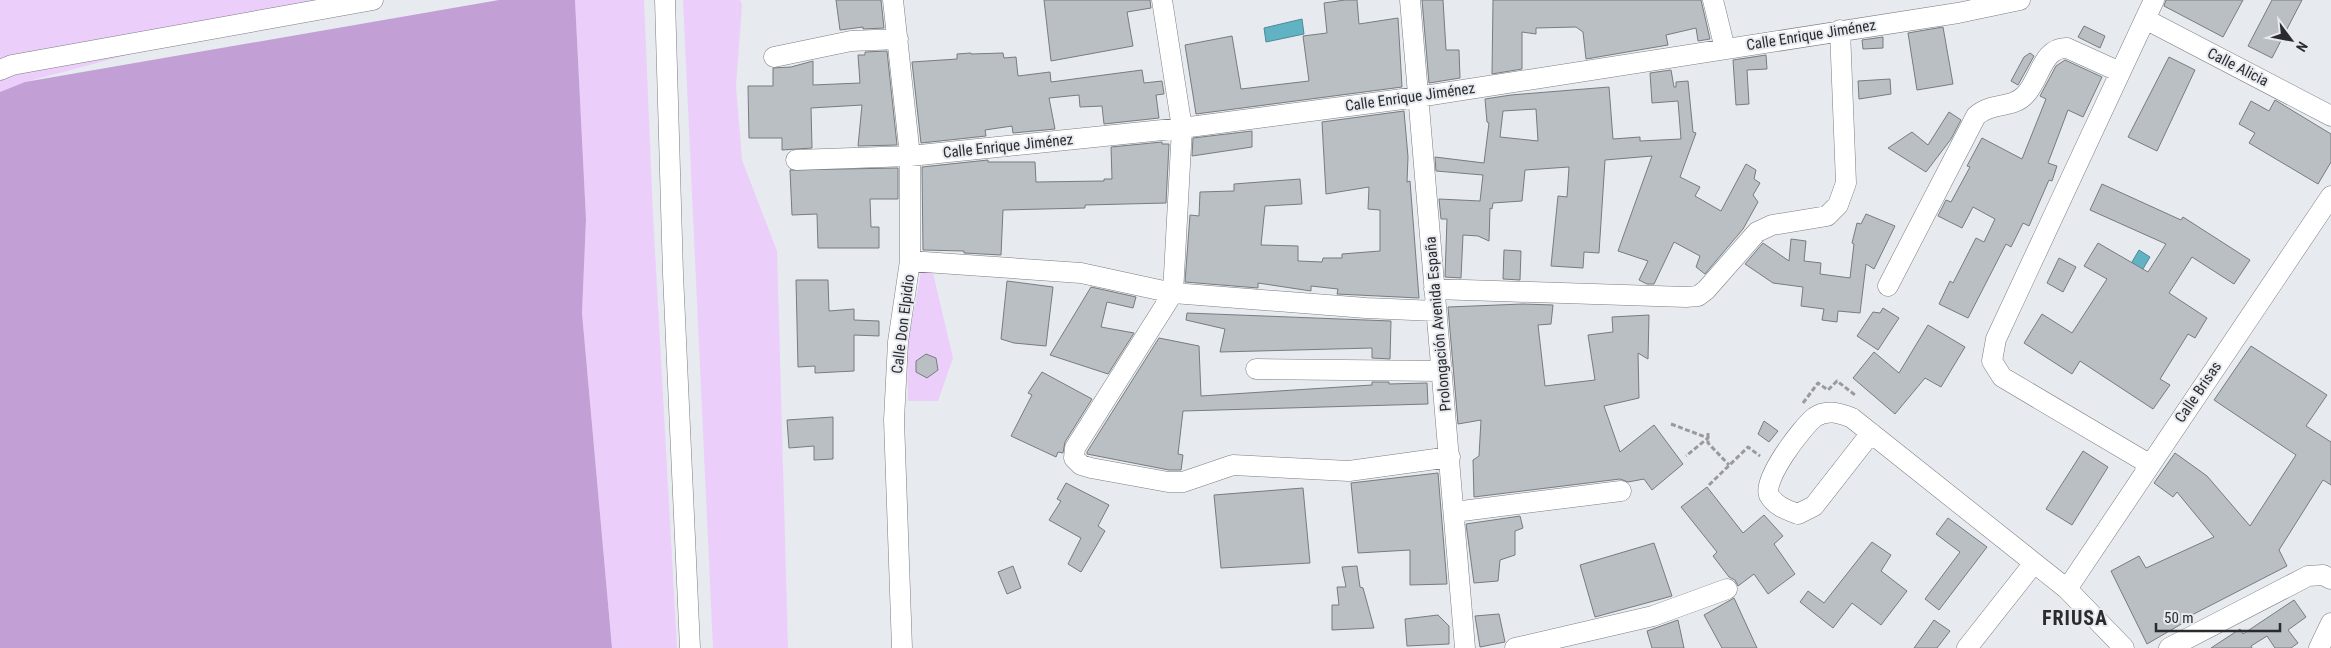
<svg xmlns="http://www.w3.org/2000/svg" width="2331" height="648" viewBox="0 0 2331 648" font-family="'Roboto Condensed',sans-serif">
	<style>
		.green { fill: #eccefb }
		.forest { fill: #c29fd4 }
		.water { fill: #61b3c4; stroke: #508a97 }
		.building { fill: #babfc3; stroke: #777c7f; fill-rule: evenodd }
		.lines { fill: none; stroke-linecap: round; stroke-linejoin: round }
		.minor-casing { stroke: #7b7d82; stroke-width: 21 }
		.path { stroke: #989a9f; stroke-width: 3; stroke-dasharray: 5 2.5; stroke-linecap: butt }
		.minor { stroke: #fff; stroke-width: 20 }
		.labels { text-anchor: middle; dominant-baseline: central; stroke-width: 4; stroke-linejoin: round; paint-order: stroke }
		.street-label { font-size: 15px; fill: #2a2b2e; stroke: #e7eaef }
		.district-label { font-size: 20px; font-weight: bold; letter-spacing: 1px; fill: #2a2b2e; stroke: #e7eaef }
	</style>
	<rect width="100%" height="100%" fill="#e7eaef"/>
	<!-- green -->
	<path class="green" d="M0 0H336L25 82 0 92Z
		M575 0H644L653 216 677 648H612L582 313 586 219Z
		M683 0H740L742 5 736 86 742 160 777 251 788 648H713Z
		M921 272 933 273 953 358 938 401H908L907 347Z"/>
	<!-- forest -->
	<path class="forest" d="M499 0H575L586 219 582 313 612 648H0V92L25 82Z"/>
	<!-- water -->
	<path class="water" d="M1302 19 1304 34 1266 42 1264 28Z
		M2139 250 2150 257 2133 286 2122 279Z"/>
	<!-- building -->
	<path class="building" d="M836 0H881L884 28 863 29V27L840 30Z
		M1044 0H1150L1151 8 1127 12 1133 46 1051 61Z
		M1345 0H1357L1359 24 1398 18 1402 87 1196 114 1185 45 1232 36 1241 89 1309 81 1303 36 1327 33 1324 3Z
		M1422 0H1443L1446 50H1459L1460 78 1429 83Z
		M1493 0H1701L1710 39 1698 41 1696 28 1666 35 1668 45 1586 59 1583 32 1576 27 1536 28V34L1522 32V69L1492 74Z
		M2166 0H2243L2223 37 2164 6Z
		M2272 0H2302L2272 58 2248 46Z
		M2084 26 2105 36 2100 48 2078 37Z
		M1943 27 1953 84 1917 90 1908 33Z
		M1883 37V48L1863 49 1862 40Z
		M887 51 897 145 858 146 862 105 811 108 812 148 782 150V138H749L748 86H773V68L791 67 813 61V85L860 83 858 55H865V52Z
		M971 53V54L1003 53 1004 58 1016 57 1018 76 1050 72 1051 82 1142 70 1144 83 1162 81 1164 94 1156 95 1159 118 1104 124 1102 106 1080 107 1079 95 1049 98 1055 129 1013 133 1012 126 985 130 986 136 921 143 912 62 957 59V54Z
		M2030 53 2034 56 2018 85 2011 81 2024 57Z
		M1766 55 1767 69 1747 70 1749 104 1736 105 1733 60Z
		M2169 57 2195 70 2157 151 2128 137Z
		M2065 60 2102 77 2083 117 2068 110 2048 163 2057 166 2052 181 2049 180 2029 226 2023 223 2011 247 2006 244 1968 318 1939 304 1950 281 1953 283 1976 238 1984 242 1995 219 1973 207 1962 228 1938 216 1946 200 1951 202 1970 167 1967 166 1982 138 2022 159 2046 99 2040 96 2056 66Z
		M1671 70 1674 87H1676V82L1688 81 1693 132 1696 133 1680 177 1700 187 1695 196 1721 211 1746 164 1756 170 1754 179 1760 183 1753 195 1758 202 1743 229 1705 274 1696 267 1700 256 1674 242 1654 284H1647L1639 280 1648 261 1618 251 1652 156 1605 160 1599 253 1584 252 1583 268 1551 266 1558 196 1567 197 1569 167 1525 170 1522 201 1493 203 1492 209 1490 208 1489 241 1478 236 1463 235 1461 278 1445 277 1447 219H1441L1439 199 1480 201 1483 175 1436 171 1435 157 1484 163 1489 123 1487 122 1485 99 1511 95 1609 87 1613 139 1640 137V141L1681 139 1678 101 1652 103 1650 73ZM1536 109 1538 141 1500 137 1503 111Z
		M1890 79 1891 94 1859 99 1858 81Z
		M2275 100 2331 134V162L2318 184 2249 143 2255 133 2239 124 2251 101 2269 111Z
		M1404 111 1408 157 1407 182 1410 181 1419 298 1337 294 1338 289 1311 286V291L1258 283V288L1185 282 1190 215 1199 216 1200 192 1234 191V184L1300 179 1302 204 1265 206 1261 245 1298 246V261L1322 262 1323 258H1342V254L1380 251V210L1368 209 1369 187 1326 194 1322 122Z
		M1949 112 1961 120 1951 139 1926 172 1888 148 1912 132 1928 145Z
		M1252 131V147L1192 156 1193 138Z
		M1162 142V144H1169L1166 203 1085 205V208L1003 210 1001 255 964 253V251L923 250 922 167 988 160V162H1035L1036 182 1104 181V179H1112L1111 147Z
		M898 168V199H870L871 227H879V248H818L817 214 792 215 790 170Z
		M2102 184 2181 220 2183 217 2250 260 2234 284 2192 257 2169 293 2207 318 2195 338 2188 334 2160 379 2170 385 2153 409 2080 361 2072 374 2024 343 2042 314 2072 333 2107 279 2084 266 2098 243 2148 272 2166 244 2090 210Z
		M1866 214 1895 226 1874 269 1866 264 1860 313 1838 311 1837 322 1822 320 1824 309 1801 306 1803 287 1773 283 1745 264 1763 243 1789 261 1791 239 1806 241 1804 261 1821 263 1820 274 1850 278 1854 244 1852 243 1857 223 1861 224Z
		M1504 250 1521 251 1520 280 1503 279Z
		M2059 258 2076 267 2063 292 2047 283Z
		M796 280H828L829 311 854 309V320L879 321V336L854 335V371L815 373V366L798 367Z
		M1007 281 1053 287 1046 346 1014 343 1001 339Z
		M1091 287 1136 297 1133 308 1107 302 1101 327 1134 333 1108 374 1050 355Z
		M1523 304 1553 305 1551 324 1538 325 1545 386 1595 380 1588 335 1613 332 1612 317 1649 315 1648 359 1638 353 1639 398 1604 406 1620 452 1654 425 1683 464 1652 490 1644 479 1628 482 1620 479 1474 497 1473 460 1479 456 1481 420 1458 424 1448 307Z
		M1883 308 1899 318 1878 350 1857 336 1873 312 1880 313Z
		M1187 313 1391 321 1390 359 1372 358V348L1220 352 1225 329 1186 320Z
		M1928 325 1965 347 1941 387 1925 378 1895 414 1853 378 1874 352 1899 373Z
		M1159 338 1199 346 1201 396 1372 385V382H1389V384L1427 383 1428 404 1183 411 1178 454 1183 455 1181 470H1169L1087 454V452Z
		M2251 346 2327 395 2306 426 2331 442V485L2323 480 2279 550 2287 566 2188 617 2190 619 2147 644 2111 571 2139 556 2146 568 2214 537 2177 492 2173 497 2154 483 2175 453 2207 476 2250 526 2296 455 2214 400Z
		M926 354 936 358 938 370 927 378 916 372V361Z
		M1042 372 1092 399 1065 442 1063 453 1058 452 1056 457 1011 436 1032 395 1028 393Z
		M833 417V459L814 460V446L789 448 787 420Z
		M1764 421 1778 431 1769 442 1758 434Z
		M2083 451 2108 467 2072 525 2046 509Z
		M1438 473 1447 584 1410 585V550L1358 553 1351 483Z
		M1066 483 1109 505 1098 526 1105 531 1081 572 1068 564 1081 538 1049 520 1061 501 1057 499Z
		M1707 487 1743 533 1764 515 1783 536 1774 544 1795 574 1768 594 1754 574 1738 586 1735 580 1729 577 1713 556 1717 552 1681 507Z
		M1303 488 1310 563 1221 568 1214 495Z
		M1520 516 1523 528 1515 531V555L1500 560 1498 581 1474 583 1466 524Z
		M1948 518 1987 547 1939 610 1925 599 1960 552 1936 534Z
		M1872 542 1891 555 1881 571 1907 591 1881 625 1852 603 1833 628 1800 602 1808 591 1824 603Z
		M1654 543 1672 596 1595 617 1580 565Z
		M1013 566 1021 588 1007 594 998 572Z
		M1357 566 1360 587 1363 588 1374 628 1332 630V605H1339L1337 587H1346L1342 567Z
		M1734 598 1757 648H1722L1704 615Z
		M2294 600 2306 617 2288 630 2298 643 2291 648H2275L2267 636 2251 646 2252 648H2211L2240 629 2243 634Z
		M1499 614 1505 642 1480 647 1475 616Z
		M1438 615 1449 626V644L1407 646 1405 619Z
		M1678 620 1684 648H1652L1647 631Z
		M1934 620 1950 631 1937 648H1914Z"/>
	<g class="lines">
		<!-- minor casing -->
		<g class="minor-casing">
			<path id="minor" d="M665 0 673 274 690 648
				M893 0 910 156V261L898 342 894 420 902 648
				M1162 0 1182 128 1173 293 1075 448 1074 458 1081 465 1091 468 1168 482H1183L1233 465 1349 471 1450 457
				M1410 0 1465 648
				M1713 0 1725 49
				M2145 19 2331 116
				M774 57 851 41 898 39
				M0 70 12 65 373 0
				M796 160 910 156 1182 128 1418 97 1958 13 2020 0
				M910 261 1081 273 1173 293 1366 308 1436 311
				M1888 286 1976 116C1991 102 2012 109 2025 95 2040 80 2042 47 2067 48L2120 72
				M1434 289 1686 297 1698 296 1706 290 1757 232 1772 225 1827 216 1838 205 1846 183 1840 30
				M1256 369 1441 371
				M1871 433 1814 506 1798 514C1787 510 1775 506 1769 495 1762 480 1802 427 1815 417 1827 409 1840 413 1852 418L2067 589 2124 648
				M2149 464 2002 377 1992 361 1996 339 2154 0
				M1454 512 1621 491
				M2067 589 2331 196
				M1515 648 1653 616 1727 589
				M1967 648 2034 563
				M2169 648 2308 576 2323 575 2331 579
				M2319 648 2331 623"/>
		</g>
		<!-- path -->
		<path class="path" d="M1803 403 1818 383 1828 390 1837 381 1855 395
			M1671 424 1708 438 1686 456
			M1708 433V443L1729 465
			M1709 485 1748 447 1760 456"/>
		<!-- minor -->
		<use href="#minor" class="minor"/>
	</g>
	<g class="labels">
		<!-- street labels -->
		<g class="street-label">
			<text transform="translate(1811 35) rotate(-9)">Calle Enrique Jiménez</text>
			<text transform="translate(2238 67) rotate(27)">Calle Alicia</text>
			<text transform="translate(1410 97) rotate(-8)">Calle Enrique Jiménez</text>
			<text transform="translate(1008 146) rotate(-6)">Calle Enrique Jiménez</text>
			<text transform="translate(903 324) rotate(-83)">Calle Don Elpidio</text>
			<text transform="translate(1438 324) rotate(-95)">Prolongación Avenida España</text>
			<text transform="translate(2198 392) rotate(-56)">Calle Brisas</text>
		</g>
		<!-- district labels -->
		<g class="district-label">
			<text x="2075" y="618">FRIUSA</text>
		</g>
	</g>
	<!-- north arrow -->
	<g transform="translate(2291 40) rotate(122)" stroke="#e7eaef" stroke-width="4" paint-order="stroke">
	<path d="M0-4L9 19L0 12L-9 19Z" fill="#2a2b2e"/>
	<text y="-8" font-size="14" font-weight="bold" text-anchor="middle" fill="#2a2b2e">N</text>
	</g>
	<!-- scale -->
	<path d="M2156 623v8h124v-8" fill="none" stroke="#2a2b2e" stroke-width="2.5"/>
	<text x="2164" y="623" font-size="15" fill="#2a2b2e" stroke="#e7eaef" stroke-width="4" paint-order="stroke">50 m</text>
</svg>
